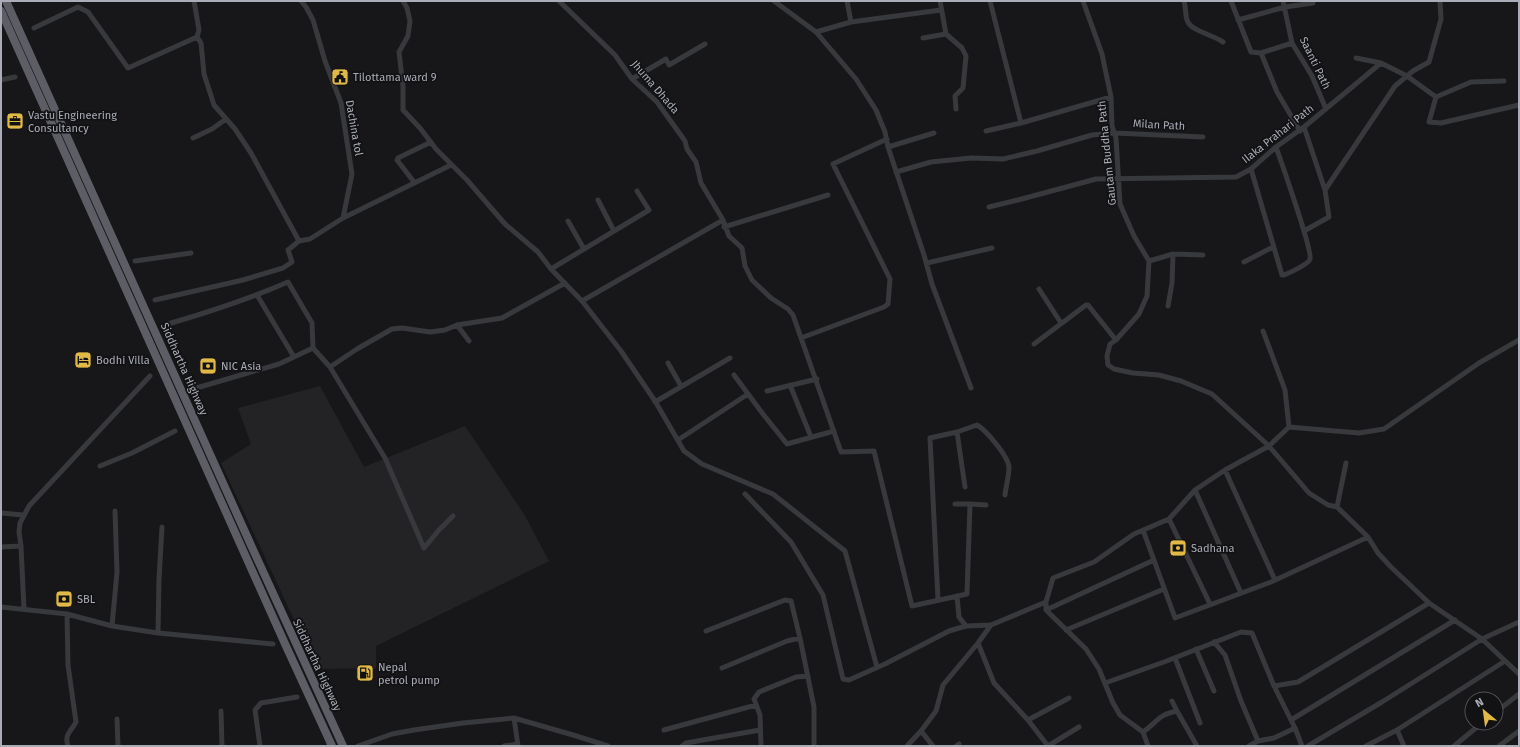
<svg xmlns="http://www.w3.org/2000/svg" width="1520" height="747" viewBox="0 0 1520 747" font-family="'Fira Sans',sans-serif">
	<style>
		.built { fill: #232326 }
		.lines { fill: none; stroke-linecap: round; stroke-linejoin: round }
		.minor { stroke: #38393d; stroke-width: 5 }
		.trunk { stroke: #5d5e65; stroke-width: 8 }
		.labels { text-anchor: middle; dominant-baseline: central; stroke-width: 3.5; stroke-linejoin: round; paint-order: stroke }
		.street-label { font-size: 11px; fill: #aaadb7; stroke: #121214 }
		.poi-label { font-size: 11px; fill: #aaadb7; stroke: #121214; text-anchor: start }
	</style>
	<rect width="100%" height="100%" fill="#171719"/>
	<!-- built -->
	<path class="built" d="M320 386 364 467 465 426 524 514 549 561 376 646V668L317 669 221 463 251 444 238 408Z"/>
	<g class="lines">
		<!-- minor -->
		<path class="minor" d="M194 1 199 30 197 37 201 43 204 74 214 105 235 129 251 153 299 241
			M301 1 306 7 313 20 325 61 341 103 352 174 343 218
			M403 1 407 8 410 21 408 36 399 52 403 86V110L420 128 436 149 467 180 505 224 538 252 551 269 582 301 621 351 655 401 684 451 702 464 773 494 845 551 877 667
			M559 1 615 55 632 79 657 102 685 141 687 149 696 162 701 183 723 220 729 236 742 248 745 266 752 280 771 298 788 309 793 315 841 452 874 451 912 606 967 594 970 504 986 505
			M774 1 816 32 856 79 876 110 885 132 888 147 924 255 932 284 971 388
			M940 1 946 34 962 48 966 56 963 88 955 96 956 109
			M990 1 1021 123
			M1083 1 1102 54 1111 97 1112 126 1116 138 1120 204 1134 236 1149 261 1147 296 1139 314 1116 340 1110 344 1107 356 1108 365 1114 369 1133 373 1159 375 1181 381 1212 394 1269 446 1289 427 1359 433 1384 429 1479 363 1519 340
			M1184 1C1186 7 1185 14 1187 20 1190 31 1214 35 1223 42
			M1231 1 1251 52 1261 53 1277 92 1300 131
			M1283 1 1292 43 1312 76 1326 109
			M1238 20 1285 7 1313 3 1312 1
			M851 22 941 10
			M34 28 78 7 88 12 128 68 197 37
			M816 32 851 22 847 1
			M923 38 946 34
			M1261 53 1292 43
			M1356 58 1381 63
			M632 79 666 59 669 65 705 44
			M1 80 15 77
			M1436 97 1471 82 1504 81
			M1304 127 1325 190 1329 217 1304 231
			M986 131 1021 123 1111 97
			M193 138 212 129 226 119
			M888 147 934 133
			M1251 169 1282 275H1284C1289 273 1309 264 1310 259 1313 252 1281 161 1276 147
			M896 172 931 162 971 158 1003 159 1037 151 1092 135 1115 133 1203 137
			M414 182 397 160 398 158 431 142
			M1325 190 1395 86 1413 71 1429 62 1441 19 1440 1
			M598 200 614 231
			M989 207 1018 200 1096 179 1236 177 1251 169 1276 147 1304 127 1381 63 1407 76 1436 97 1429 122 1441 123 1519 105
			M568 221 584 249
			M724 227 828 195
			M135 261 191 253
			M1149 261 1173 254 1203 255
			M1244 262 1273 247
			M927 263 992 248
			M551 269 649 210 637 191
			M1039 289 1061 323
			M257 295 294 357
			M155 300 243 280 283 268 292 262 288 250 299 241 310 239 343 218 451 165
			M582 301 723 220
			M1168 306 1172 283 1173 254
			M168 324C209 312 249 299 288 282L312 323 313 348
			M457 325 469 341
			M1263 331 1285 390 1289 427
			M801 338 884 307 888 304 890 279 833 164 887 139
			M1034 344 1086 305H1088L1116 340
			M668 363 681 386
			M330 367 357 349 392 329 402 328 430 332 445 330 457 325 502 318 565 283
			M734 375 763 414 787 444 834 431
			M790 385 811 437
			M193 389 279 364 313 348 330 367 385 458 424 548 439 530 453 516
			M767 391 817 379
			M655 402 730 358
			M957 432 977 425C986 430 1008 456 1009 467 1009 476 1006 486 1005 495
			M678 440 748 394
			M100 466 132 453 175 431
			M1225 470 1275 580
			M1195 490 1241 593
			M745 494 791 542 823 595 843 679 849 680 885 664 949 631 966 626 991 625 1046 602 1053 578 1094 562 1134 534 1169 519 1195 490 1225 470 1269 446 1309 493 1328 505 1337 507 1368 537 1378 553 1390 566 1429 603 1482 639 1519 674
			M955 504H970
			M1337 507 1346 463
			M1 513 23 515
			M1169 519 1210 604
			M1143 530 1175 618 1271 582 1368 537
			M1 547 21 546
			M957 596 959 617 966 626
			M938 600 930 438 957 432 965 487
			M1046 602V610L1086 649 1099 669 1113 703 1120 715 1143 732 1148 746
			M1 607 67 614 112 626 158 633 273 644
			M24 609 21 546 19 532 20 523 29 506 150 376
			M1046 610 1154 560
			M67 614 68 665 76 722C71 732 64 734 68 746
			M112 626 117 572 115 511
			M1066 630 1164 589
			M706 631 785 600 791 601 800 638 814 707V746
			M158 633 159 579 162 527
			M1214 642 1225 655 1241 701 1258 741 1249 746
			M978 643 994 683 1028 720 1048 746
			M1196 649 1214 691
			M1175 658 1200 723
			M722 668 787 641 800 638
			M1105 683 1164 662 1241 632 1252 633 1274 686 1295 728 1302 746
			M1274 686 1298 682 1429 603
			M221 711 222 746
			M1177 711 1197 746
			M1496 712 1519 694
			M514 718 518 746
			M117 719 118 746
			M1028 720 1069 698
			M1291 720 1455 620
			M664 730 756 705
			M1397 730 1404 746
			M921 731 933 746
			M1143 732C1158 722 1157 715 1177 711L1172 701
			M1258 741 1274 738 1295 728
			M260 746 255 710 261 703 297 697
			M358 746 392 734 414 730 463 723 514 718 573 735 608 746
			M504 746 518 744
			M682 746 686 743 760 730
			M761 746 760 715 754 699 759 692 796 677 808 676
			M907 746 921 731 936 711 943 685 978 643 991 625
			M956 746 959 744
			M1048 746 1079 727
			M1308 746 1382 702 1482 639 1519 622
			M1366 746 1397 730 1505 661
			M1454 746 1482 723
			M1499 746 1519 731"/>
		<!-- trunk -->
		<path class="trunk" d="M6 1 250 543 343 746
			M1 11 286 646 332 746"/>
	</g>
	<!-- icons -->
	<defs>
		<g id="civic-square" transform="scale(0.9)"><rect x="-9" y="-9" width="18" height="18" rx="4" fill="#e1b947" stroke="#121214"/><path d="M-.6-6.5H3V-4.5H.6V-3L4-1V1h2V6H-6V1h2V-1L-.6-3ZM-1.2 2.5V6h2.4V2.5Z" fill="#111"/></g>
		<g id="office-square" transform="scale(0.9)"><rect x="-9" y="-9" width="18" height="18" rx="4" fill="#e1b947" stroke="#121214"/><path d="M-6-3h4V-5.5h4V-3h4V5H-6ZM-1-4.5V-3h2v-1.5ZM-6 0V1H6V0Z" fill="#111"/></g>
		<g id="hotel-square" transform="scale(0.9)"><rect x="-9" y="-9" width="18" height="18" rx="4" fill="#e1b947" stroke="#121214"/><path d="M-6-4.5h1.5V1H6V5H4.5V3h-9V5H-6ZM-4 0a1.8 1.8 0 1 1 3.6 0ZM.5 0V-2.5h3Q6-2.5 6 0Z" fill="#111"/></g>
		<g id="bank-square" transform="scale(0.9)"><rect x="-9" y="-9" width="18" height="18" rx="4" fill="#e1b947" stroke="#121214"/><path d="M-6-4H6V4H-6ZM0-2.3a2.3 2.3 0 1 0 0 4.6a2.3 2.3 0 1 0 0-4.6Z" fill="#111"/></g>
		<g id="fuel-square" transform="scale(0.9)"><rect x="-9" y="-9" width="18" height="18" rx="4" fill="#e1b947" stroke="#121214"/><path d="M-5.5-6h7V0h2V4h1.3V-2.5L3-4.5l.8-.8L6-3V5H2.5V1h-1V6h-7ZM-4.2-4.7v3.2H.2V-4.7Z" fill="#111"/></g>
	</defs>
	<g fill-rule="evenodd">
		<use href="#civic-square" x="340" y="77"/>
		<use href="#office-square" x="15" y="121"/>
		<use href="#hotel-square" x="83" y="360"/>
		<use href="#bank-square" x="208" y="366"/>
		<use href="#bank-square" x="1178" y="548"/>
		<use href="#bank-square" x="64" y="599"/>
		<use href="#fuel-square" x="365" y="673"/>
	</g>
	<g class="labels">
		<!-- street labels -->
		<g class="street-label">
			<text transform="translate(1315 63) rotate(64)">Saanti Path</text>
			<text transform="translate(655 87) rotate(49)">Jhuma Dhada</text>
			<text transform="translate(1159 125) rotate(3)">Milan Path</text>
			<text transform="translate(354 128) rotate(80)">Dachina tol</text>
			<text transform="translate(1278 134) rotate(-38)">Ilaka Prahari Path</text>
			<text transform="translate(1107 153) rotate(-96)">Gautam Buddha Path</text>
			<text transform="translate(184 369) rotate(66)">Siddhartha Highway</text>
			<text transform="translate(317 665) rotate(65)">Siddhartha Highway</text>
		</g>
		<!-- poi labels -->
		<g class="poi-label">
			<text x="353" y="77">Tilottama ward 9</text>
			<text x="28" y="115">Vastu Engineering<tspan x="28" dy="13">Consultancy</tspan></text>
			<text x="96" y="360">Bodhi Villa</text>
			<text x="221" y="366">NIC Asia</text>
			<text x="1191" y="548">Sadhana</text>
			<text x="77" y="599">SBL</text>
			<text x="378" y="667">Nepal<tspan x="378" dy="13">petrol pump</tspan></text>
		</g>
	</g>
	<!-- border -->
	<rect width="1520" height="747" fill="none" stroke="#aaadb7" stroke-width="4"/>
	<!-- north arrow -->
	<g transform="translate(1484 711) rotate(331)"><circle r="19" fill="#121214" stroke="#4f5055"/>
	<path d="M0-3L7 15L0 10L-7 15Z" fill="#e1b947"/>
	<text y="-6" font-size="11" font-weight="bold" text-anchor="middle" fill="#aaadb7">N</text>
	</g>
</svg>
